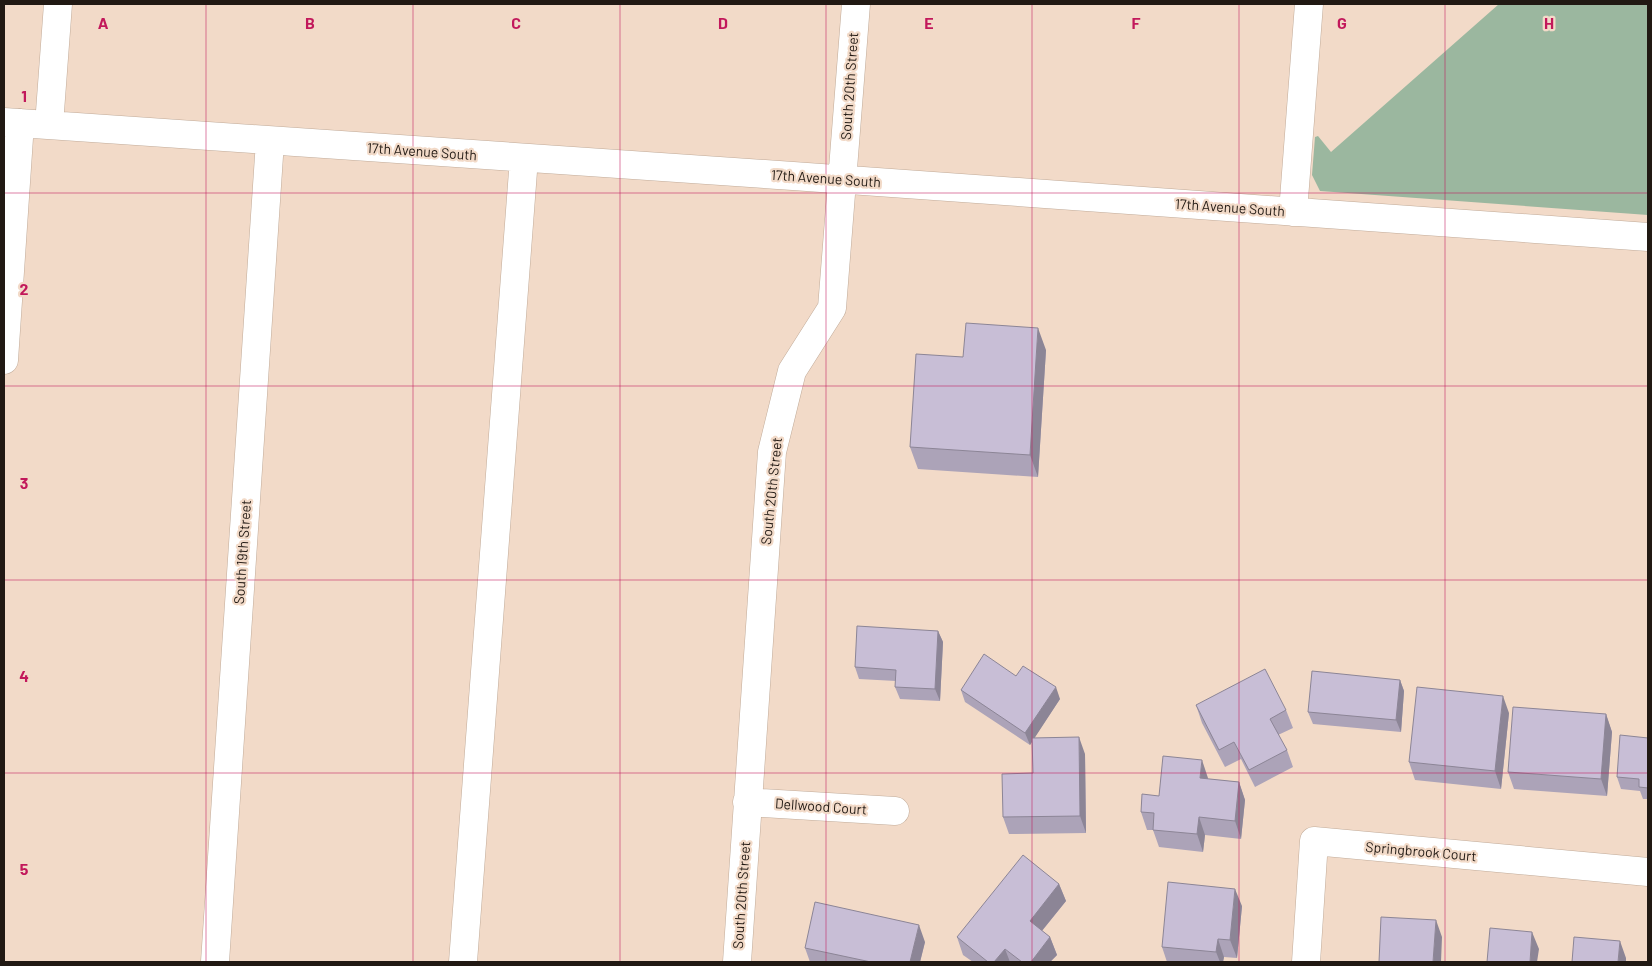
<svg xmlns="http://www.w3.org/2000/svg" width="1652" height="966" viewBox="0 0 1652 966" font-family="Barlow,sans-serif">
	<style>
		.green { fill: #9bb79f }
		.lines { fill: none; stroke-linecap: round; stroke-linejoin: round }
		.minor-casing { stroke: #c1ab99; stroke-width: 29 }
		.minor { stroke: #fff; stroke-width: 28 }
		.wall { fill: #aca3b8 }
		.shaded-wall { fill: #8c8596 }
		.building { fill: #c8bed6; stroke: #8c8596 }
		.grid { fill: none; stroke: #c2185b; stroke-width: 1; stroke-opacity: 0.55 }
		.labels { text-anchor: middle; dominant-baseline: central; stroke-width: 4.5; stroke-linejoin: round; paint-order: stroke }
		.street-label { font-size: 14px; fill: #211913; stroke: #f2dac8 }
		.grid-label { font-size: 16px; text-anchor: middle; font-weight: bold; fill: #c2185b; stroke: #f2dac8; stroke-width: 4.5; stroke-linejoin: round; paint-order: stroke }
	</style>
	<rect width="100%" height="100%" fill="#f2dac8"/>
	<!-- green -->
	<path class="green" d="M1499 4H1648V215L1320 191 1312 175 1315 137 1318 136 1331 152Z"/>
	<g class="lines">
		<!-- minor casing -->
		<g class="minor-casing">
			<path id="minor" d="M4 122 793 176 1648 237
				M49 125 58 4
				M1293 212 1309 4
				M4 360 20 123
				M747 802 895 811
				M215 962 270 141
				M463 962 524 158
				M737 962 772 452 792 371 832 308 856 4
				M1306 962 1314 841 1648 872"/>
		</g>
		<!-- minor -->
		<use href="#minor" class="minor"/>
	</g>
	<!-- wall -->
	<path class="wall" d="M1046 350 1038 477 918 469 910 447 963 357Z
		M938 631 943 642 940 701 900 699 895 687 896 681 859 679 855 667Z
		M1016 676 1060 699 1034 738 1085 754 1086 833 1009 834 1003 817 1033 773 1032 741 1030 745 965 702 961 690Z
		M1400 680 1404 691 1401 732 1313 724 1308 712Z
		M1196 705 1286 710 1293 728 1278 735 1287 750 1293 767 1255 787 1241 759 1225 767 1202 723Z
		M1509 713 1501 789 1415 780 1409 762Z
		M1606 714 1612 732 1607 796 1514 789 1508 772Z
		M1648 738V799H1643L1640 791 1621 789 1617 777Z
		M1208 778V779L1239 782 1245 800 1241 839 1205 835 1203 852 1159 847 1153 830H1147L1141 812Z
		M1059 884 1066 901 1042 931 1050 937 1057 955 1050 962H973L963 955 957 937Z
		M1242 906 1237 958 1224 957 1223 962H1167L1162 947Z
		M925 942 920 962H810L805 948Z"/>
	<!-- shaded-wall -->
	<path class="shaded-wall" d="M1038 328 1046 350 1038 477 1030 455Z
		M938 631 943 642 940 701 935 689Z
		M1400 680 1404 691 1401 732 1396 720Z
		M1056 687 1060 699 1030 745 1025 733Z
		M1503 696 1509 713 1501 789 1495 771Z
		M1606 714 1612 732 1607 796 1601 779Z
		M1079 737 1085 754 1086 833 1080 816Z
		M1202 760 1208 778 1206 795 1200 778Z
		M1239 782 1245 800 1241 839 1235 821Z
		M1199 817 1205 835 1203 852 1197 834Z
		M1059 884 1066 901 1036 938 1030 921Z
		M1235 889 1242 906 1237 958 1230 940Z
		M1436 920 1442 937 1441 962H1433Z
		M919 925 925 942 920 962H910Z
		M1532 932 1539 949 1537 962H1530Z
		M1050 937 1057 955 1050 962H1031Z
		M1218 939 1224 957 1223 962H1220L1216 952Z
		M1620 941 1626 958V962H1618Z
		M1005 949 1010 962H994Z"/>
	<!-- building -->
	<path class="building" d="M966 323 1038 328 1030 455 910 447 916 354 963 357Z
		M857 626 938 631 935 689 895 687 896 670 855 667Z
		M984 654 1016 676 1023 666 1056 687 1025 733 961 690Z
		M1265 669 1286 710 1270 719 1287 750 1249 770 1234 742 1219 750 1196 705Z
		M1312 671 1400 680 1396 720 1308 712Z
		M1417 687 1503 696 1495 771 1409 762Z
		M1513 707 1606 714 1601 779 1508 772Z
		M1620 735 1648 738V788L1639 787V779L1617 777Z
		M1079 737 1080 816 1003 817 1002 774 1033 773 1032 738Z
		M1163 756 1202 760 1200 778 1239 782 1235 821 1199 817 1197 834 1153 830 1154 813 1141 812 1142 794 1159 796Z
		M1023 855 1059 884 1030 921 1050 937 1031 962H1022L1005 949 994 962H988L957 937Z
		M1168 882 1235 889 1230 940 1218 939 1216 952 1162 947Z
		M815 902 919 925 910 962H871L805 948Z
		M1381 917 1436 920 1433 962H1379Z
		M1490 928 1532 932 1530 962H1487Z
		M1574 937 1620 941 1618 962H1572Z"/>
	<!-- grid -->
	<path class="grid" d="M206 4V962M413 4V962M620 4V962M826 4V962M1032 4V962M1239 4V962M1445 4V962M4 193H1648M4 386H1648M4 580H1648M4 773H1648"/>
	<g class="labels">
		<!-- street labels -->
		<g class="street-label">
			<text transform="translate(849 86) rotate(-86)">South 20th Street</text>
			<text transform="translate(422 151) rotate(4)">17th Avenue South</text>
			<text transform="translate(826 178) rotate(4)">17th Avenue South</text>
			<text transform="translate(1230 207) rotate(4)">17th Avenue South</text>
			<text transform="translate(771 491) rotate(-84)">South 20th Street</text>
			<text transform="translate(242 552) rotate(-86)">South 19th Street</text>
			<text transform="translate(821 806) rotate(4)">Dellwood Court</text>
			<text transform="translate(1421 851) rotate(5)">Springbrook Court</text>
			<text transform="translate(741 895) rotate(-86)">South 20th Street</text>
		</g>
	</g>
	<g class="grid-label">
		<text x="103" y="29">A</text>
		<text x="310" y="29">B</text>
		<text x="516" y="29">C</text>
		<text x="723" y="29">D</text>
		<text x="929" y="29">E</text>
		<text x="1136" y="29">F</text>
		<text x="1342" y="29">G</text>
		<text x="1549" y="29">H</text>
		<text x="24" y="102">1</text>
		<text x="24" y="295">2</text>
		<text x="24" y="489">3</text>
		<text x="24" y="682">4</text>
		<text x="24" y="875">5</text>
	</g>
	<!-- border -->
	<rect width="1652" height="966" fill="none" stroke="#211913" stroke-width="10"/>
</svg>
